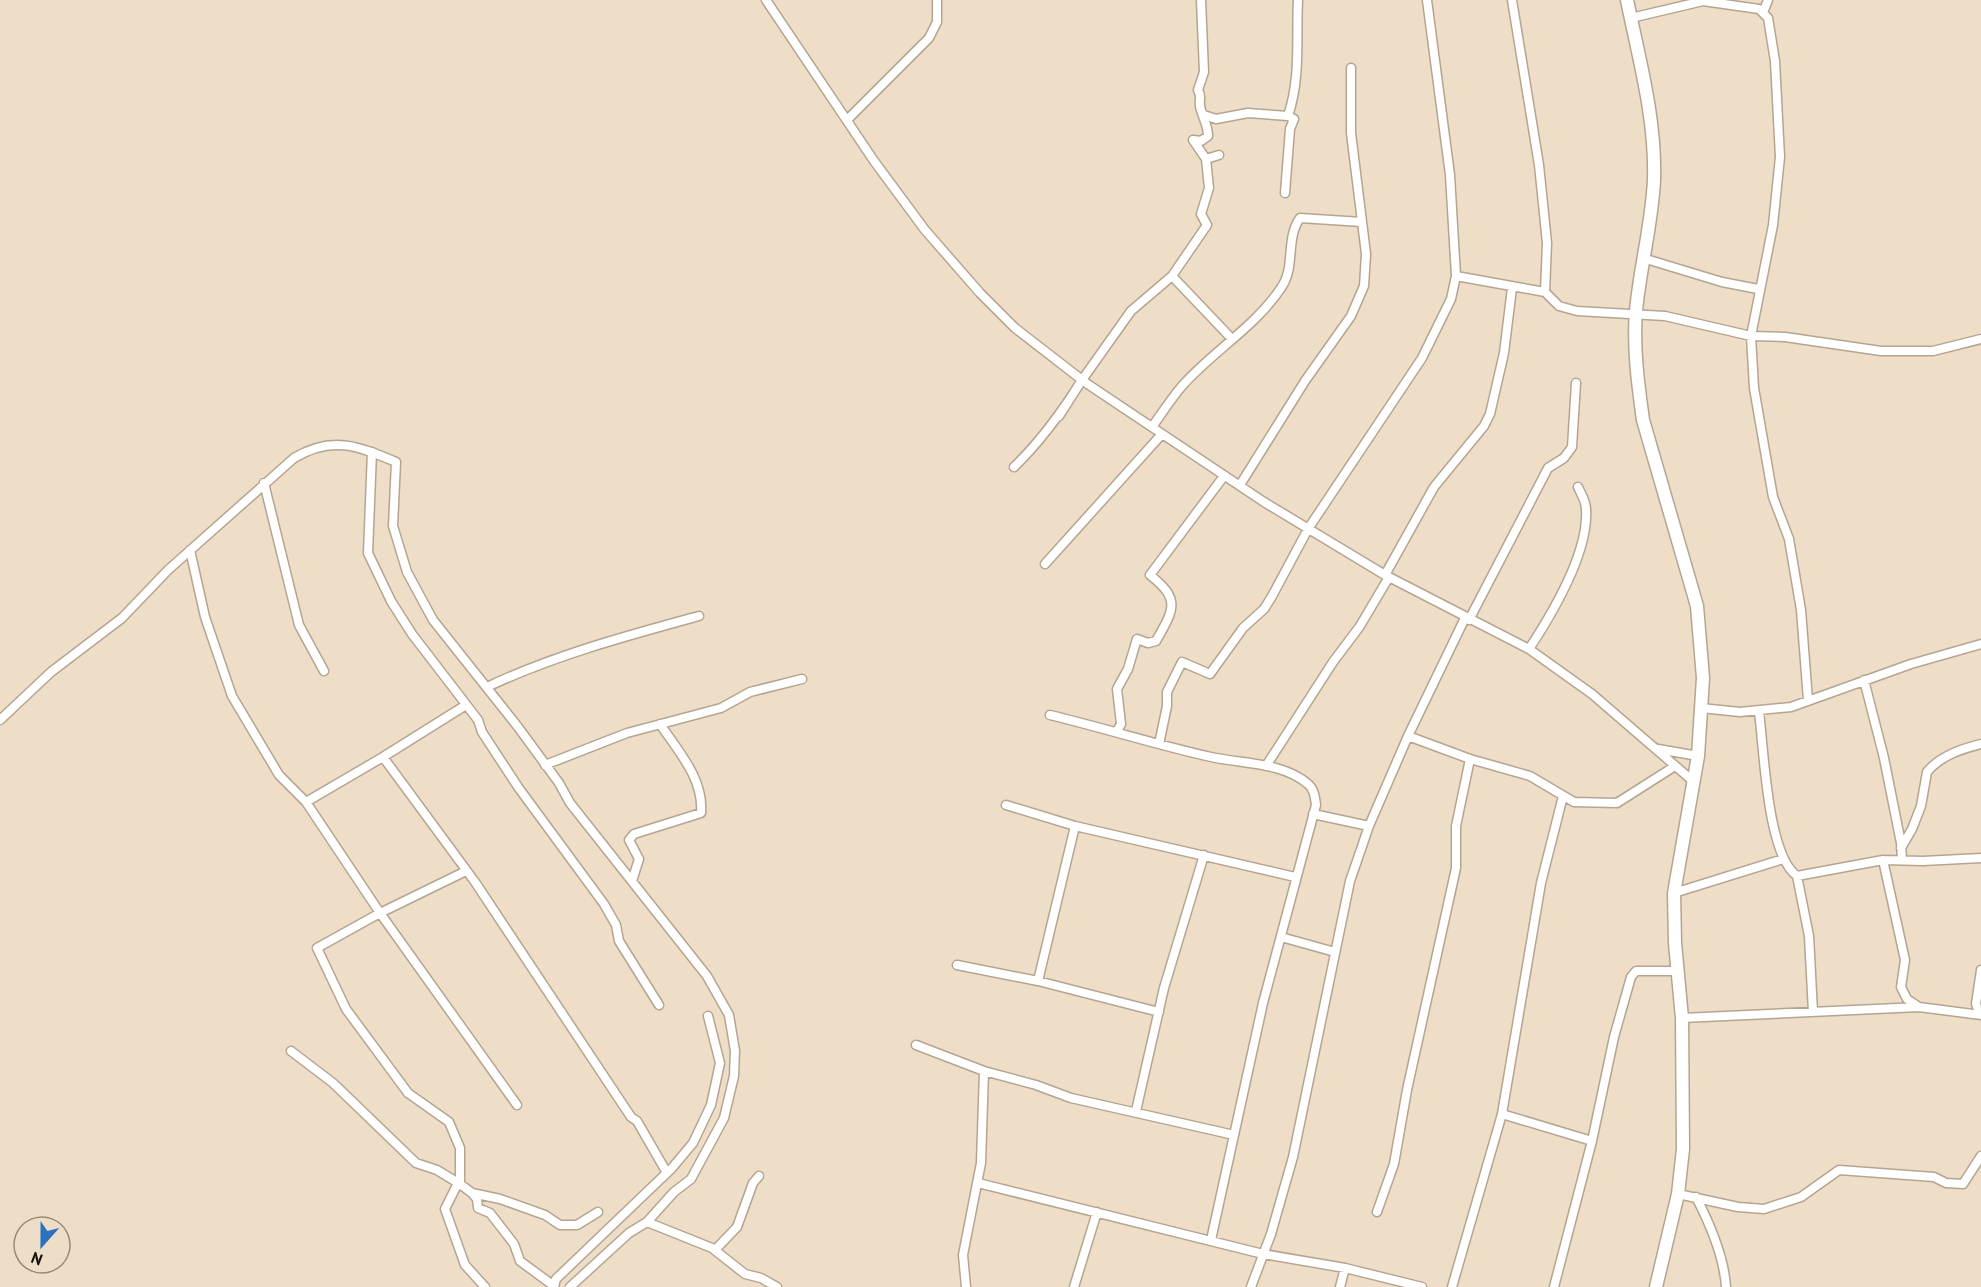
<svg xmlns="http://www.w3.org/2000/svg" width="1981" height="1287" viewBox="0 0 1981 1287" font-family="'PT Sans',sans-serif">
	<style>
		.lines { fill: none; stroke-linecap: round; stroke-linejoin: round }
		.street-casing { stroke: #b5a590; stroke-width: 11 }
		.secondary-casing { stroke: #b5a590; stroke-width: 15 }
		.street { stroke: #fff; stroke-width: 8 }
		.secondary { stroke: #fff; stroke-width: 12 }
	</style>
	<rect width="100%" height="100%" fill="#eeddc7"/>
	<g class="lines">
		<!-- street casing -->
		<g class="street-casing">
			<path id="street" d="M766 0 874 161 925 230 980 293 1015 328 1086 383 1264 502 1385 575 1529 649 1592 694 1694 782
				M1201 0 1204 72 1198 90C1202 97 1199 99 1200 106 1202 117 1208 124 1208 136L1201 141 1193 140 1206 159
				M1512 0 1539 165 1547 243 1545 292 1559 306 1577 311 1665 316 1751 336 1785 337 1881 351H1933L1981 339
				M1764 10 1768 0
				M1631 18 1703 1 1759 9 1768 18 1775 61 1780 157 1773 225 1751 336 1754 388 1773 497 1789 539 1801 610 1808 700
				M1204 115 1216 119 1248 113 1288 116C1301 77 1296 40 1298 0
				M847 120 929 38 937 22V0
				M1285 193 1290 129 1294 119 1288 116
				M1646 259 1722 282 1758 289
				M1172 276 1232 339
				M1456 276 1545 292
				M1082 380 1131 311 1172 276 1207 225 1201 214 1209 188 1206 159 1219 155
				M1152 427C1162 413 1171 399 1182 386 1213 351 1255 327 1281 288 1296 267 1285 239 1300 218L1362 222
				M372 452 368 553 391 601 412 634 478 720 482 732 518 787 604 904 616 925 619 941 659 1005
				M1014 467C1041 441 1062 412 1082 380L1059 416
				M264 483 299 625 324 671
				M1240 485 1305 381 1351 316 1364 286 1366 254 1351 133V68
				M190 550 205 617 232 696 279 775 306 802 380 913 317 948 346 1009 408 1093 449 1122 460 1148V1184L472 1193 500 1199 545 1215 560 1225H577L598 1212
				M1045 564 1162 434
				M1385 575 1434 487 1484 426 1490 414 1504 353 1512 288
				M1469 620 1548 468 1564 458 1572 447 1576 383
				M1529 649C1552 614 1589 552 1586 509 1586 501 1581 494 1578 487
				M1864 680 1884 758 1901 843 1902 860
				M487 687C555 655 626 636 699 616
				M1701 708 1740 712 1791 707 1911 664 1981 644
				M1759 712C1764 749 1767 855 1797 876L1809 936 1813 1012
				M1050 715C1104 728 1157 745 1211 757 1242 764 1283 762 1308 784 1314 789 1315 797 1316 805L1263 1003 1211 1240
				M0 720 51 672 122 618 168 570 294 458C332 435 358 446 396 462L393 526 407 572 433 620 518 727 559 783 570 803 707 976 729 1015 735 1051 734 1076 724 1118 691 1179 674 1192 647 1222 629 1233 570 1287
				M1117 731 1121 724 1117 689 1128 669 1137 639 1148 643 1156 641C1175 608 1180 599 1150 575L1224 476
				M1408 736 1470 759 1530 776 1574 802 1617 803 1675 766
				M1159 744 1167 706V692L1182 662 1210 674 1243 628 1264 609 1271 598 1308 529 1422 358 1451 299 1456 276 1450 175 1427 0
				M1658 749 1698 756
				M383 757 466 705
				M545 765 627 733 721 708 750 692 802 679
				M1266 766 1333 662 1360 626 1389 577
				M306 802 383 757 475 882 631 1117 637 1121 667 1173
				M1006 805 1075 826 1295 877
				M1313 814 1369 826
				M1901 848 1912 829 1921 806 1927 772C1940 756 1961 749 1981 744
				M1883 860 1905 960 1901 987 1907 999 1919 1007
				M466 871 380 913 517 1105
				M1797 876 1883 860 1923 861 1981 858
				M632 881 639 859 629 840 634 834 701 813C704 779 678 751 660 724
				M1674 893 1783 859
				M1281 937 1335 952
				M957 965 1038 981 1159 1012
				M1038 981 1075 826
				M1980 1015 1976 1004 1981 970
				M1682 1018 1919 1007 1981 1015
				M916 1045 984 1071 1036 1085 1071 1098 1234 1135
				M291 1051 333 1083 416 1163 437 1170 460 1184 456 1187 445 1209 465 1265 485 1287
				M1136 1111 1164 988 1204 855
				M1502 1114 1592 1141
				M978 1183 1263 1254 1345 1268 1422 1287
				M472 1193 477 1199 478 1208 490 1213 514 1244 520 1261 554 1286
				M1678 1194 1738 1207 1764 1209 1801 1197 1839 1170 1934 1177 1946 1183 1963 1184 1981 1156
				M1696 1197C1710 1224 1724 1256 1726 1287
				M1377 1212 1394 1164 1407 1090 1456 868V826L1470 759
				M647 1222 712 1248 745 1274 761 1278 777 1287
				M715 1250 737 1227 753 1183 759 1176
				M554 1287 556 1279 672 1168 693 1143 711 1105 720 1063 708 1016
				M966 1287 963 1255 981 1163 984 1071
				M1074 1287 1097 1212
				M1251 1287 1271 1234 1293 1157 1350 881 1369 826 1408 736 1465 618
				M1340 1287 1345 1268
				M1452 1287 1502 1114 1541 883 1563 796
				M1554 1287 1592 1141 1614 1037 1631 977 1636 971H1677"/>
		</g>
		<!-- secondary casing -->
		<g class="secondary-casing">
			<path id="secondary" d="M1627 0C1639 59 1656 119 1654 180 1652 224 1640 267 1636 311 1633 347 1638 384 1643 420L1697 606 1703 678 1698 756 1674 893 1675 943 1682 1018 1683 1149 1678 1194 1656 1287"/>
		</g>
		<!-- street -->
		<use href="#street" class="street"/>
		<!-- secondary -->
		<use href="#secondary" class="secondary"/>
	</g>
	<!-- north arrow -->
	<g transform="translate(42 1245) rotate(201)"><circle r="28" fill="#eeddc7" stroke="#988b7b" stroke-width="1.5"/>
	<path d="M0-4.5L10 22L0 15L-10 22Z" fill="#2b71c2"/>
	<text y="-9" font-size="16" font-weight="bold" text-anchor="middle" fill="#161009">N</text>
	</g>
</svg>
